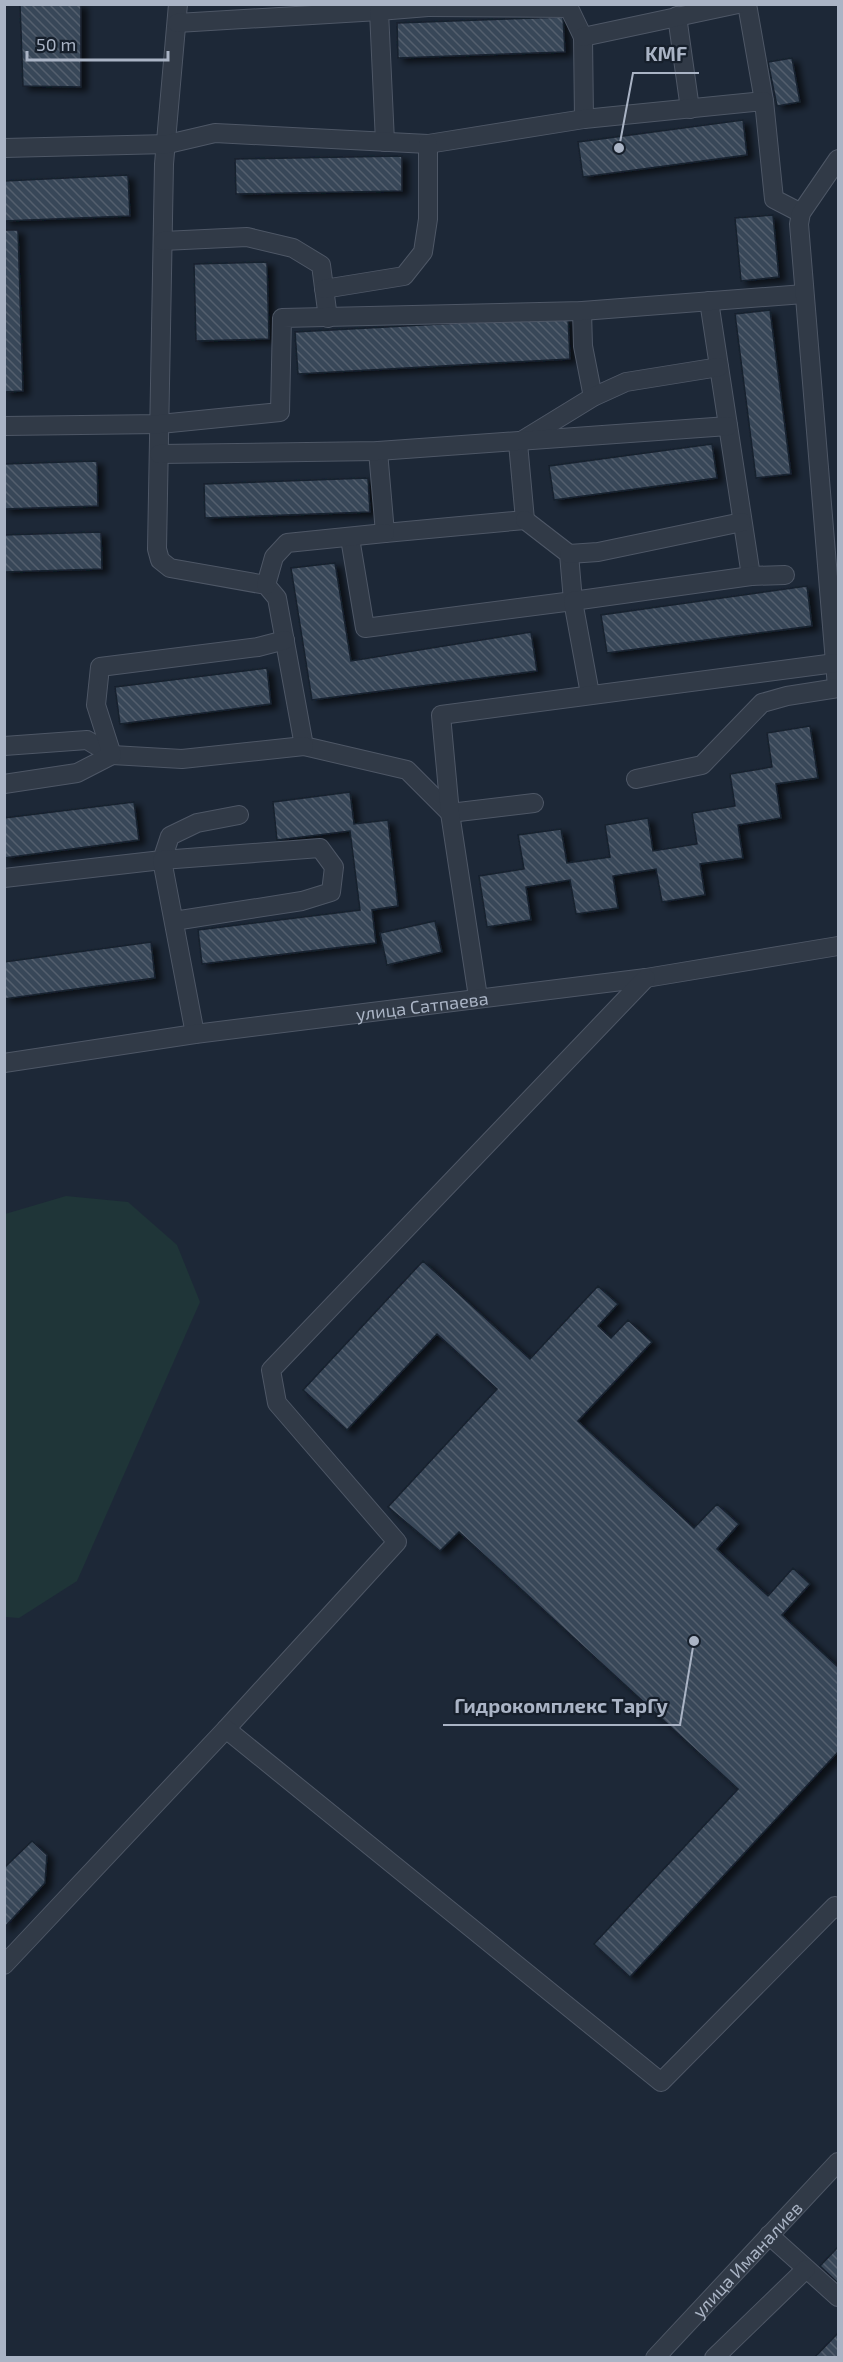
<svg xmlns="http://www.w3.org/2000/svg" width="843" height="2362" viewBox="0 0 843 2362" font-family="'Exo 2',sans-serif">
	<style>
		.pitch { fill: #1f3538 }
		.building { fill: url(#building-back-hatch); stroke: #18212e; stroke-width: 1.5; filter: url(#shadow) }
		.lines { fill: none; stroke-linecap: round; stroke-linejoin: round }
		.minor-casing { stroke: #4e5766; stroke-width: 20 }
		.minor { stroke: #313a47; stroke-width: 18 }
		.labels { text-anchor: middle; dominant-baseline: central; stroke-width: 4.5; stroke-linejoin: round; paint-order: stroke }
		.street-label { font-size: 18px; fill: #aab4c5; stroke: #161f2b }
		.leader { fill: none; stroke: #aab4c5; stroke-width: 2 }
		.callout-dot { fill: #aab4c5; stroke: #161f2b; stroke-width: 2 }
		.callout-label { font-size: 20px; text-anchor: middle; font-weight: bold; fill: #aab4c5; stroke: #161f2b; stroke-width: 4.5; stroke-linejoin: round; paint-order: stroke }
	</style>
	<defs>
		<pattern id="building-back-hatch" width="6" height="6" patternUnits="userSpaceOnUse" patternTransform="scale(1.5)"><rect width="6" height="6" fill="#394658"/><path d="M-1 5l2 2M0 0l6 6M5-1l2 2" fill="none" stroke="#535e6e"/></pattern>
		<filter id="shadow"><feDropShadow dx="6" dy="4" stdDeviation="3" flood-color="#0009"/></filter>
	</defs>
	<rect width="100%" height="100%" fill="#1d2837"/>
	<!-- pitch -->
	<path class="pitch" d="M66 1196 128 1202 177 1245 200 1302 77 1581 19 1618 5 1617V1214Z"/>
	<!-- building -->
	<path class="building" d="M20 4H81V87L23 86Z
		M563 17 565 52 398 58 397 23Z
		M792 58 800 102 777 106 768 62Z
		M743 120 747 155 583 177 578 142Z
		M402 156V191L236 194 235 159Z
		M128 175 130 216 4 221V181Z
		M773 215 779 277 741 281 735 218Z
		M4 230H18L23 391 4 392Z
		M267 262 269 339 196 341 194 264Z
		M770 310 791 474 756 478 735 314Z
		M568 317 570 359 298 374 295 332Z
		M712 444 717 478 554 500 549 466Z
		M97 461 98 506 4 509V464Z
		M368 478 370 512 205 518 204 484Z
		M101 532 102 569 4 572V535Z
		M335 563 351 661 531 632 537 671 312 700 291 568Z
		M807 586 812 626 607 653 601 615Z
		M267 668 271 704 120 724 115 687Z
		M810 726 818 778 776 784 781 818 738 825 743 858 700 864 705 895 662 902 656 869 613 876 618 908 576 914 570 880 526 887 531 920 487 927 479 876 524 869 518 835 561 829 567 863 610 857 605 825 648 818 653 851 697 844 692 813 735 806 730 774 772 767 767 733Z
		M350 792 354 824 388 820 398 906 372 910 376 943 202 964 198 930 360 910 350 831 277 840 273 802Z
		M134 802 139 840 4 858V818Z
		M435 921 442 952 387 965 380 933Z
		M151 942 155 978 4 999V962Z
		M423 1261 530 1359 598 1286 618 1304 598 1326 611 1338 628 1320 652 1342 578 1421 694 1528 717 1504 739 1524 717 1549 768 1596 793 1568 810 1584 782 1615 838 1667V1752L630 1977 594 1944 738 1789 459 1532 440 1551 388 1507 497 1389 437 1334 347 1430 303 1390Z
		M32 1841 47 1855 45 1883 4 1928V1868Z
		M838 2247V2283L820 2266Z
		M838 2333V2358H814Z"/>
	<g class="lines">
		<!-- minor casing -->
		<g class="minor-casing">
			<g id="minor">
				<path d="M178 4 164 164 157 549 160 560 170 568 266 585 277 598 304 746 407 770 450 813 534 803"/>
				<path d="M429 4 428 7 569 8 583 37 584 119"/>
				<path d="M747 4 764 101"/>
				<path d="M677 16 690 109"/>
				<path d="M177 23 379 11"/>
				<path d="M583 37 738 4"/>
				<path d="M385 142 379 11 428 7"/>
				<path d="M4 148 168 144 215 133 428 144 584 119 764 101 774 199 801 213"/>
				<path d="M163 241 247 237 293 248 321 265 328 318"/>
				<path d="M324 289 404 276 423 252 428 219V144"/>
				<path d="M709 301 751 576"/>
				<path d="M582 311 583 346 593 397"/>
				<path d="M4 426 160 424 280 412 282 318 582 311 804 294"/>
				<path d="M378 451 385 533 525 520 518 443 593 397 626 382 719 367"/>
				<path d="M159 454 378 451 728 426"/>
				<path d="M350 538 365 628 573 601 569 554 525 520"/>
				<path d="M569 554 598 552 742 522"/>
				<path d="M266 585 274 557 287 543 385 533"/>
				<path d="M837 687 799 224 801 213 838 159"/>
				<path d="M590 694 573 601 751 576 785 575"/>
				<path d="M4 746 87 740 112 755 182 759 304 746"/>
				<path d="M636 779 702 765 762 703 787 696 838 688"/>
				<path d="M4 784 77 773 112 755 96 705 100 667 258 647 285 640"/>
				<path d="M4 878 162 860 170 836 197 823 239 815"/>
				<path d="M174 921 302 901 331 892 334 867 320 848 162 860 195 1034"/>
				<path d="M478 997 450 813 441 715 835 663"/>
				<path id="s1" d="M4 1063 195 1034 646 978 838 946"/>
				<path d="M226 1729 397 1542 277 1403 271 1370 646 978"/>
				<path d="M4 1965 226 1729 661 2082 835 1906 838 1909"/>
				<path d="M769 2235 838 2297"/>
				<path id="s2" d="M655 2358 838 2162"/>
				<path d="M714 2358 806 2269"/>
			</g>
		</g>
		<!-- minor -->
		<use href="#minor" class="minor"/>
	</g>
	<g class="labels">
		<!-- street labels -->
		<g class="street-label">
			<text stroke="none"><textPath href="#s1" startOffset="422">улица Сатпаева</textPath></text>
			<text stroke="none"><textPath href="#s2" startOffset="135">улица Иманалиев</textPath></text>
		</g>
	</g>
	<!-- callouts -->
	<path class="leader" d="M619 148L633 73H699M694 1641L680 1725H443"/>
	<g class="callout-dot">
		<circle cx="619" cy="148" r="6"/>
		<circle cx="694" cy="1641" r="6"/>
	</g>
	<g class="callout-label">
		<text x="666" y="61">KMF</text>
		<text x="561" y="1713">Гидрокомплекс ТарГу</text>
	</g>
	<!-- border -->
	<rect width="843" height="2362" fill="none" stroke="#aab4c5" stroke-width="12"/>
	<!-- scale -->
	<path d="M27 51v9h141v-9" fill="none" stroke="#aab4c5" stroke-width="3"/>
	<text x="36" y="51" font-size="18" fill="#aab4c5" stroke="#161f2b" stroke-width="4.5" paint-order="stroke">50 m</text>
</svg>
